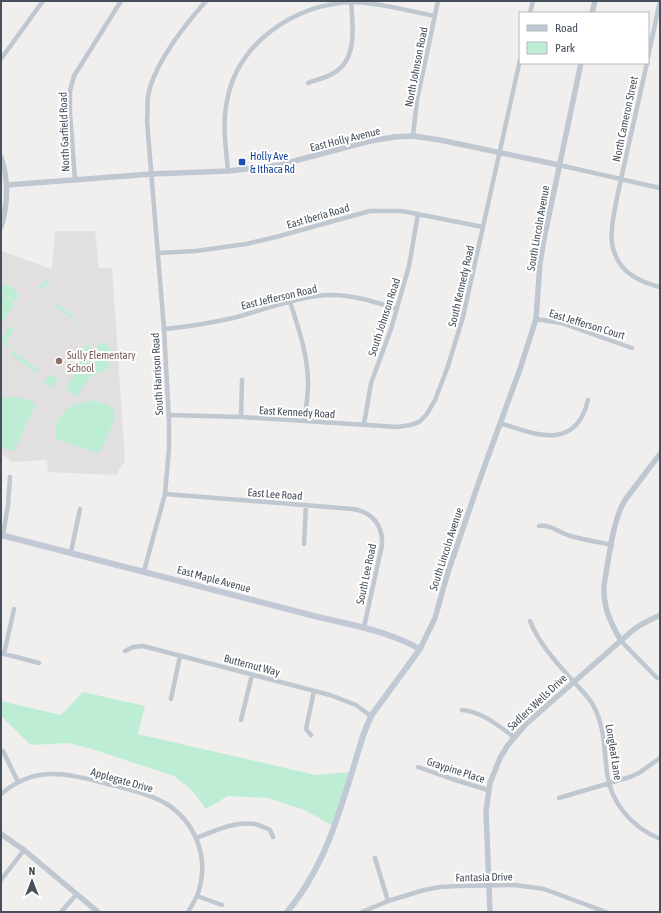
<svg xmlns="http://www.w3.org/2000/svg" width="661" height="913" viewBox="0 0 661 913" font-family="'Asap Condensed',sans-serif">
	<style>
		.education { fill: #e1dfe0 }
		.green { fill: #bdeed5 }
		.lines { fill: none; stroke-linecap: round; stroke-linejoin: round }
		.minor { stroke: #bfc7d0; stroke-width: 4.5 }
		.tertiary { stroke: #bfc7d0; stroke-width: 5.5 }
		.secondary { stroke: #c1c9d7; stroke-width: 6 }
		.transit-dot { fill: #1a4fb4; stroke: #fff; stroke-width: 1.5 }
		.education-dot { fill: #8d6e63; stroke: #fff; stroke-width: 1.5 }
		.labels { text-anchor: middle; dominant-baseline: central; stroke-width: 4; stroke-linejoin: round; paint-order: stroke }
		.street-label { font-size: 11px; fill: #464f5b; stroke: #fff }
		.transit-label { font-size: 11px; fill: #164399; stroke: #fff; text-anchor: start }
		.education-label { font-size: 11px; fill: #785e54; stroke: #fff; text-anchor: start }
	</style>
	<rect width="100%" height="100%" fill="#f1eeee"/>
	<!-- education -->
	<path class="education" d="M55 231H95L99 268H112L125 461 116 475 48 472 47 460 13 462 1 453V251L52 269Z"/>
	<!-- green -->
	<path class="green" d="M46 280 49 281 47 283 58 291V292L47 285 42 290 39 287Z
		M5 284C11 285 16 290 18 295L16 302 1 292V289Z
		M1 294 15 304 1 323Z
		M57 304 73 316 72 317 82 325V326L55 306Z
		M9 327H11L14 330 5 342 12 348 11 349 1 341V338Z
		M101 341 112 350 105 359 94 351Z
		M87 344 91 347V350L109 363 110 366C106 372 97 371 91 377L75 365C76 356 81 351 87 344Z
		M13 351 38 370 36 373 11 354Z
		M79 369 90 378 76 397 65 388Z
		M50 374 58 380 52 388 44 382Z
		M9 397 24 398 36 404 15 449 11 451 1 446V398Z
		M93 401 106 404 114 410 115 418 101 451 97 453 55 439C54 414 70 402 93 401Z
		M83 692 145 706 138 734 316 775 351 772 334 826 304 810 268 798 228 796 206 809 192 790 174 776 95 750 69 743 31 745 1 716V701L61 715Z"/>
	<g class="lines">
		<!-- minor -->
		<path class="minor" d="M530 13 533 1
			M648 57 660 1
			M1 59 43 1
			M647 63C639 99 631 135 623 170 619 190 613 211 612 230 611 238 612 247 615 254 622 274 641 282 660 287
			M308 83C316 80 325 78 332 74 358 61 353 26 351 2
			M413 136 417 100 438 1
			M559 165 660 188
			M228 171C226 148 222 124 227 101 237 43 295 4 351 2 378 2 407 11 435 16
			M75 180 70 113V91L74 76 121 1
			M158 253 196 251 246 244 276 237 370 211H402L483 227
			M290 302C299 329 308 355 308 384 308 396 306 409 304 421
			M536 319 561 323 632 348
			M164 329C187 327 210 323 233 318 263 310 302 295 331 295 354 295 375 302 397 309
			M169 415 241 417 398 427 410 425 419 422 427 414 435 400 448 366 463 317 520 60
			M241 417 242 380
			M500 423C536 435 576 451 588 400
			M364 424 371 383 391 329 409 266 418 214
			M165 494 353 509C373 512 383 526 382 545L364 627
			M539 526C551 524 559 533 571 536 584 540 598 542 612 545
			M3 535 8 505 10 477
			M304 544 306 505
			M71 552 80 509
			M144 571 165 494 169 448V421L164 329 147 121C148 113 147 104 148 96 154 63 184 26 206 1
			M530 621C539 644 557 663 574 682 581 690 588 696 593 705 605 726 604 750 607 773 611 804 632 827 660 839
			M621 641 657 678
			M125 651 133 647 143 646 330 695 356 705 371 716
			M1 653 39 663
			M4 654 14 609
			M171 699 180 656
			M462 710C483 712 497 725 514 737
			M241 720 252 675
			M311 735 306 729 314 691
			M3 751 18 782
			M418 767 452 779 488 790
			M1 794C36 764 68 774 108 784 127 789 147 793 165 803 195 821 209 857 199 890 197 898 192 905 188 912
			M559 798 630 777 639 773 660 758
			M196 838C215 831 234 821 255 824 260 825 265 828 270 830L273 837
			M375 858 388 901
			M1 880 24 850
			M197 896 222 905
			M61 912 76 895
			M362 912 388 901 424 890 440 887 457 886 515 885 544 889 606 912"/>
		<!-- tertiary -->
		<path class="tertiary" d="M592 13 595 1
			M1 157C9 181 8 204 1 227
			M7 185 152 174 228 171 279 165 370 141 394 137 413 136 440 140 559 165
			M621 641C610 622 603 607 604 585 609 559 612 522 625 500L660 454
			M420 649 435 618 448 572 482 473 520 369 536 319 540 263 544 239 581 63
			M1 834 24 850 98 912
			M490 912 486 811 490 783 500 758 508 745 525 725 633 630 642 624 660 615"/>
		<!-- secondary -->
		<path class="secondary" d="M1 535 318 617C353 625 388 631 420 649L371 716 364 733C344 795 330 861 287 912"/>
	</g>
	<!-- markers -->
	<rect class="transit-dot" x="238" y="158" width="8" height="8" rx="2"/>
	<circle class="education-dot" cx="59" cy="361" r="4"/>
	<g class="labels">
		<!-- street labels -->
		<g class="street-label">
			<text transform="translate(416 67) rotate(-79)">North Johnson Road</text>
			<text transform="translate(625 119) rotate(-78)">North Cameron Street</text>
			<text transform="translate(64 132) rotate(-92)">North Garfield Road</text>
			<text transform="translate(345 139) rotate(-14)">East Holly Avenue</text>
			<text transform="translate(318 216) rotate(-16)">East Iberia Road</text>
			<text transform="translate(538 228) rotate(-80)">South Lincoln Avenue</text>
			<text transform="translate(461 286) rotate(-77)">South Kennedy Road</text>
			<text transform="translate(279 297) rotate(-13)">East Jefferson Road</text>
			<text transform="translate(384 317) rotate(-72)">South Johnson Road</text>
			<text transform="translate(587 324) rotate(17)">East Jefferson Court</text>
			<text transform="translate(157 374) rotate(-93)">South Harrison Road</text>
			<text transform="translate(297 412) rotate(3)">East Kennedy Road</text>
			<text transform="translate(275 494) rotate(4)">East Lee Road</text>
			<text transform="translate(446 549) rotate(-72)">South Lincoln Avenue</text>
			<text transform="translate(366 574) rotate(-78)">South Lee Road</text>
			<text transform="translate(214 579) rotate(15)">East Maple Avenue</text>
			<text transform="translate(252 665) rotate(15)">Butternut Way</text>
			<text transform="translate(537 702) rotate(-43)">Sadlers Wells Drive</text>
			<text transform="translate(614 752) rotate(81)">Longleaf Lane</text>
			<text transform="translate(456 770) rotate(18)">Graypine Place</text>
			<text transform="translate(122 780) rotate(16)">Applegate Drive</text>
			<text transform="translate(484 877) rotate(-1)">Fantasia Drive</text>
		</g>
		<!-- transit labels -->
		<g class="transit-label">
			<text x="250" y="156">Holly Ave<tspan x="250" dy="13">&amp; Ithaca Rd</tspan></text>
		</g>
		<!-- education labels -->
		<g class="education-label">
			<text x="67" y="355">Sully Elementary<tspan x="67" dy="13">School</tspan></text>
		</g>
	</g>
	<!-- border -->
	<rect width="661" height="913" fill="none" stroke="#464f5b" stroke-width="4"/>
	<!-- legend -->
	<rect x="519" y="12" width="130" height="52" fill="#ffffff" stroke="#b5b9bd"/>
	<rect x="527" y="25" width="20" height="6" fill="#c1c9d7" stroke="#b5b9bd"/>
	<text x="555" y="32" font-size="12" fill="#464f5b">Road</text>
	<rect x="527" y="42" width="20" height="12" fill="#bdeed5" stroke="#b5b9bd"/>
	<text x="555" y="52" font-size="12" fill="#464f5b">Park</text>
	<!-- north arrow -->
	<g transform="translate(32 881)" stroke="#ffffff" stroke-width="3" paint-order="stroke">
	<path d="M0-3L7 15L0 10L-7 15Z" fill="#464f5b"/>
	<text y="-6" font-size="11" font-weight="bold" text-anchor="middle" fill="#464f5b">N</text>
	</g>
</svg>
